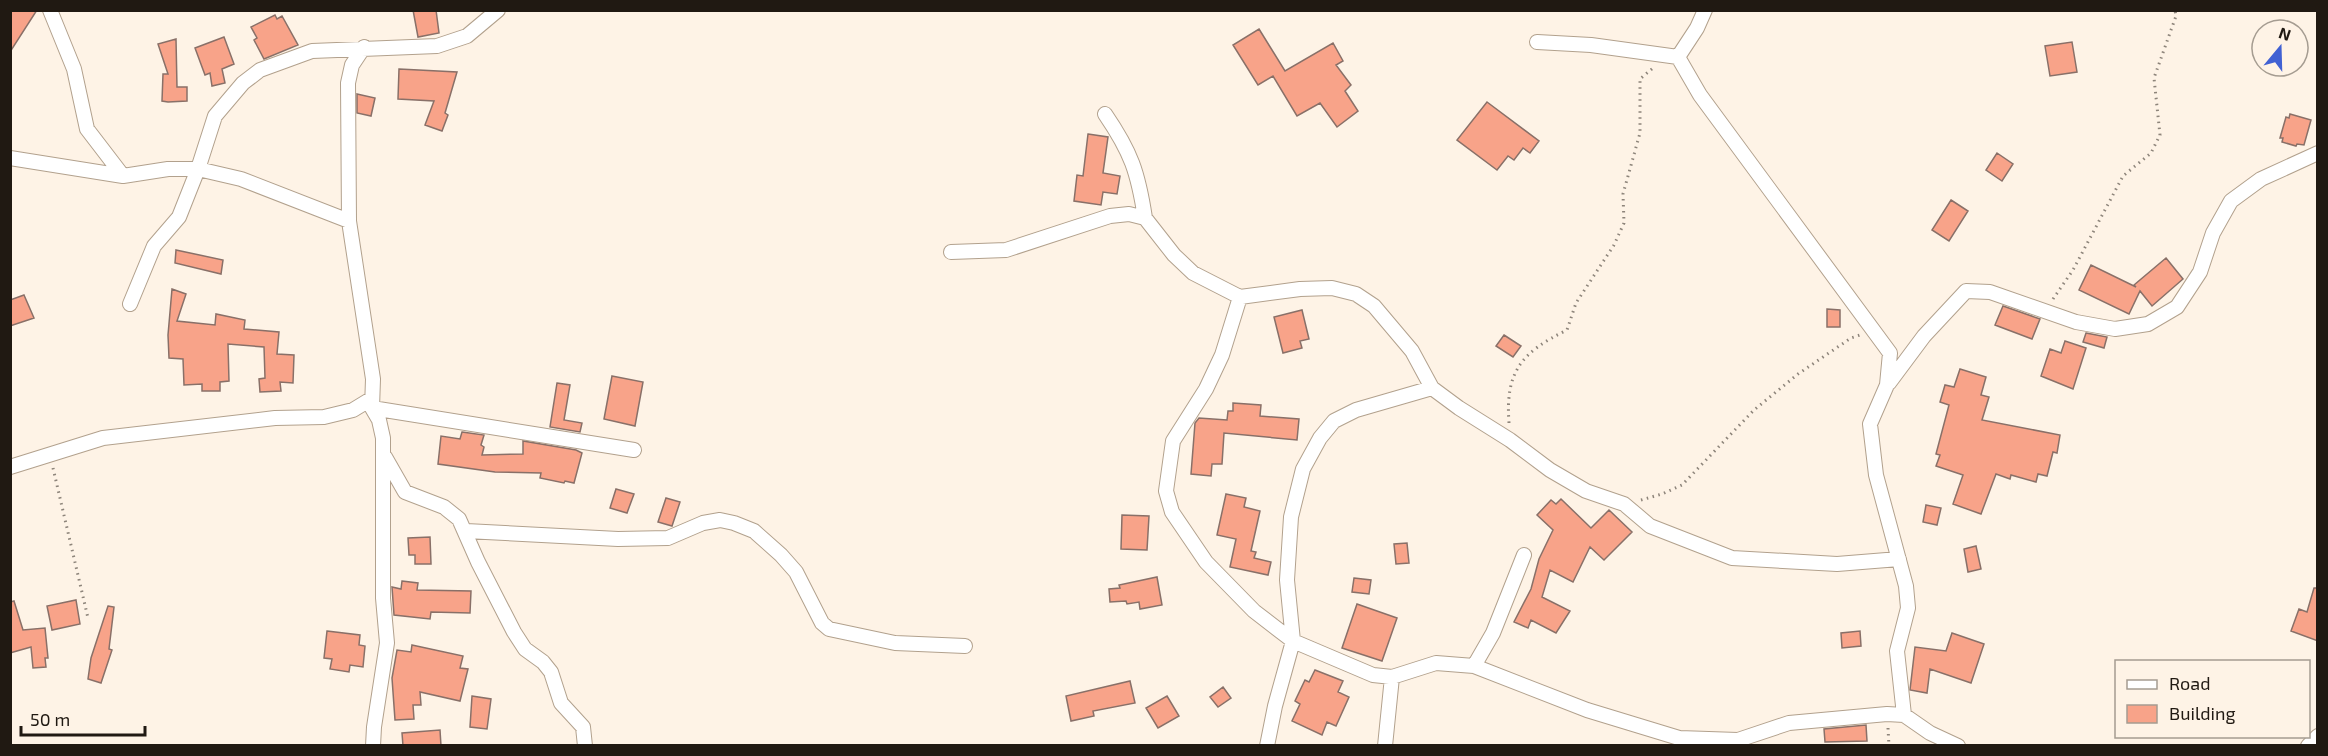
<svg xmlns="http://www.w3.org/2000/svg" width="2328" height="756" viewBox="0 0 2328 756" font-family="'Exo 2',sans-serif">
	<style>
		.building { fill: #f8a389; stroke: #897068; stroke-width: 1.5 }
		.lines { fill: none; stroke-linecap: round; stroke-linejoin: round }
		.street-casing { stroke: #b2a18d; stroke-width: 16 }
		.path { stroke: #8d847a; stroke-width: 3; stroke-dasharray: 1.5 4.5; stroke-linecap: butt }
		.street { stroke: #fff; stroke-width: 14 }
	</style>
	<rect width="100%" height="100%" fill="#fef3e6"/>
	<!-- building -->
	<path class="building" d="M10 10H37L10 52Z
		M413 10H436L439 33 418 37Z
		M275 15 277 19 282 16 298 45 264 59 254 40 257 38 251 27Z
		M1259 29 1285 71 1333 43 1343 61 1336 65 1351 85 1345 91 1358 111 1337 127 1320 103 1297 116 1273 76 1258 85 1233 45Z
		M224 37 234 64 222 69 225 83 212 86 210 73 205 75 195 48Z
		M176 39 177 87H187V101L168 102 162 101 163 74H168L158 44Z
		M2072 42 2077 72 2050 76 2045 46Z
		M399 69 457 72 445 113 448 115 442 131 425 125 434 101 398 99Z
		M357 94 375 98 371 116 357 113Z
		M1487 102 1539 141 1530 153 1523 148 1514 160 1508 156 1497 170 1457 140Z
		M2290 114 2311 120 2304 145 2297 144 2296 146 2282 142 2283 138H2280L2286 117 2289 118Z
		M1088 134 1108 137 1103 173 1120 176 1117 194 1103 192 1101 205 1074 201 1077 175 1083 176Z
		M1997 153 2013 164 2002 181 1986 170Z
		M1951 200 1968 211 1949 241 1932 230Z
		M176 250 223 260 221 274 175 263Z
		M2166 258 2183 279 2152 306 2140 291 2129 314 2079 290 2091 265 2136 287 2134 285Z
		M172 289 186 294 177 321 215 325 216 314 245 320 244 329 279 332 277 354 294 355 293 383 280 382 281 391 260 392 259 379 265 378 264 347 228 344 229 381 220 382V391H202V384L184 385 183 359 169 358 168 335Z
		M24 295 34 318 10 326V300Z
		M2003 306 2040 319 2032 339 1995 325Z
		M1827 309 1840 310V327H1827Z
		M1302 310 1309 339 1300 341 1302 348 1283 353 1274 317Z
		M2086 333 2107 337 2104 348 2083 342Z
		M1504 335 1521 346 1513 357 1496 346Z
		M2065 341 2086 348 2073 389 2041 376 2050 349 2061 353Z
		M1960 369 1986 377 1981 395 1989 397 1982 420 2060 435 2057 453 2053 452 2047 476 2038 474 2036 482 2011 475 2010 479 1996 474 1981 514 1953 504 1963 475 1936 466 1940 455 1936 454 1949 405 1940 402 1945 385 1954 387Z
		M612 376 643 382 635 426 604 419Z
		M557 383 570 385 564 420 582 423 580 432 550 427Z
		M1233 403 1261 405 1260 416 1299 419 1297 440 1224 433 1222 464H1212L1211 476 1191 474 1195 423 1199 418 1227 420 1228 411H1233Z
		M462 432 484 435 481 445 484 447 482 455 523 454V441L576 450 582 453 574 483 565 481 564 483 540 478 541 473 495 472 438 464 441 436 460 439Z
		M616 489 634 494 627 513 610 508Z
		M1226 494 1246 498 1244 507 1260 511 1251 551 1256 552 1254 558 1271 562 1268 575 1230 567 1236 539 1217 535Z
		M666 498 680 502 672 526 658 522Z
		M1561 499 1591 528 1609 510 1632 532 1604 560 1590 547 1573 582 1550 570 1542 597 1570 611 1556 633 1531 620 1528 628 1514 622 1531 589 1539 559 1553 530 1537 515 1551 500 1556 504Z
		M1926 505 1941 508 1937 525 1923 522Z
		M1122 515 1149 516 1147 550 1121 549Z
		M430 537 431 564H415V555H409L408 538Z
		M1407 543 1409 563 1396 564 1394 544Z
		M1976 546 1981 569 1968 572 1964 549Z
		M1157 577 1162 605 1140 609 1139 602 1127 604 1126 601 1110 602 1109 589 1120 588 1119 585Z
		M1354 578 1371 580 1369 594 1352 592Z
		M402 581 418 583 417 590 471 591 470 613 431 612 430 619 394 615 392 587 401 589Z
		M2314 588H2318V641L2291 631 2299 609 2307 612Z
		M76 600 80 624 52 630 47 606Z
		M14 601 23 630 45 628 48 658H45L46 667 33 668 31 647 10 653V602Z
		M1357 604 1397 618 1382 661 1342 648Z
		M108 606 114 607 109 649 112 650 101 683 88 679 91 658Z
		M327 631 360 635 359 645 365 646 363 667 350 665 349 672 330 669 332 659 324 658Z
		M1860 631 1861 646 1842 648 1841 633Z
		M1952 633 1984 644 1971 683 1930 669 1927 693 1910 690 1915 647 1946 651Z
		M412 645 463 656 460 668 468 669 460 701 420 692 421 705H413L414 719 395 720 392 678 397 650 411 652Z
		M1315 670 1343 681 1338 692 1349 697 1336 726 1327 722 1322 735 1292 721 1300 704 1295 701 1305 680 1309 682Z
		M1130 681 1135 703 1093 711 1094 716 1071 721 1066 696Z
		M1223 687 1231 698 1218 707 1210 697Z
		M472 696 491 699 487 729 470 727Z
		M1167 696 1179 716 1158 728 1146 708Z
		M1866 725 1867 741 1825 742 1824 729Z
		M440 730 441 746H403L402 733Z"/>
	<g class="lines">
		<!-- street casing -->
		<g class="street-casing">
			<path id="street" d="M50 10 74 69 87 129 123 176
				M1537 42 1591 45 1678 57
				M364 47 352 65 348 83 349 221 373 379 372 408 379 420 383 438V598L387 643 374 727 373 746
				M1678 57 1700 95 1890 353 1887 385 1870 424 1876 475 1906 586 1908 608 1897 651 1904 715 1930 733 1958 746
				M1678 57 1697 28 1705 10
				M1105 114C1131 152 1138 172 1145 218
				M10 158 123 176 168 169H198L241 179 349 221
				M951 252 1006 250 1110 216 1129 214 1145 218 1174 255 1193 273 1240 297 1300 289 1332 288 1356 294 1374 306 1412 351 1432 388 1459 408 1510 440 1550 470 1586 491 1624 504 1650 526 1732 558 1837 564 1899 559
				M1240 297 1222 355 1206 389 1173 441 1166 491 1172 512 1206 562 1254 611 1293 641 1373 675 1392 677 1436 663 1474 666 1587 710 1679 738 1738 740 1789 723 1887 714 1904 715
				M130 304 154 246 179 217 198 169 215 116 243 83 260 70 312 51 437 46 467 36 498 10
				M1889 383 1924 336 1966 291 1990 292 2076 322 2115 329 2148 324 2177 307 2200 272 2213 233 2231 201 2261 179 2318 153
				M372 408 634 450
				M385 457 405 492 444 507 459 519 478 562 514 632 525 649 543 662 551 672 561 703 583 727 585 746
				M10 467 103 438 275 418 324 417 353 410 371 399
				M466 531 618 539 668 538 703 523 720 520 734 523 754 531 781 555 796 572 822 623 829 629 895 643 965 646
				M1474 666 1493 633 1524 555
				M1267 746 1275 706 1293 641 1287 580 1291 517 1303 469 1320 438 1334 421 1356 410 1432 388
				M1385 746 1392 677
				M2308 746 2318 736"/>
		</g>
		<!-- path -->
		<path class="path" d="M2053 299 2073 270 2123 176 2151 153 2160 135 2154 78 2176 16 2175 10
			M1509 423C1505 371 1522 352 1567 330L1576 303 1614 245 1624 223 1623 194 1640 133V79L1653 68
			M53 468 88 618
			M1641 500 1662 494 1682 485 1754 410 1798 374 1851 338 1860 335
			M1888 728 1889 746"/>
		<!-- street -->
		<use href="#street" class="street"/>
	</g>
	<!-- border -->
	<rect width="2328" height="756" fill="none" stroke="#201912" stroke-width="24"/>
	<!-- legend -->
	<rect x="2115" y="660" width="195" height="78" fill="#fef3e6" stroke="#a59c91" stroke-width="1.5"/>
	<rect x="2127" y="680" width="30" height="9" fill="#ffffff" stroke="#a59c91" stroke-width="1.5"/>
	<text x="2169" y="690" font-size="18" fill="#201912">Road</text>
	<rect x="2127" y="705" width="30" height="18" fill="#f8a389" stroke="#a59c91" stroke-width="1.5"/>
	<text x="2169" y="720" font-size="18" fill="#201912">Building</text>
	<!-- north arrow -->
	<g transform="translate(2280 48) rotate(19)"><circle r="28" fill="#fef3e6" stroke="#a59c91" stroke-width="1.5"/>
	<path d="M0-4.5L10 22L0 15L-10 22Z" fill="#4161d3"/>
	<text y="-9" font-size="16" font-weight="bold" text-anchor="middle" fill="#201912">N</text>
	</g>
	<!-- scale -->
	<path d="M21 726v9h124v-9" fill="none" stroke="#201912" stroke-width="3"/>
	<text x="30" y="726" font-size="18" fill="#201912" stroke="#fef3e6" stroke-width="4.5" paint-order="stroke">50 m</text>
</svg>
